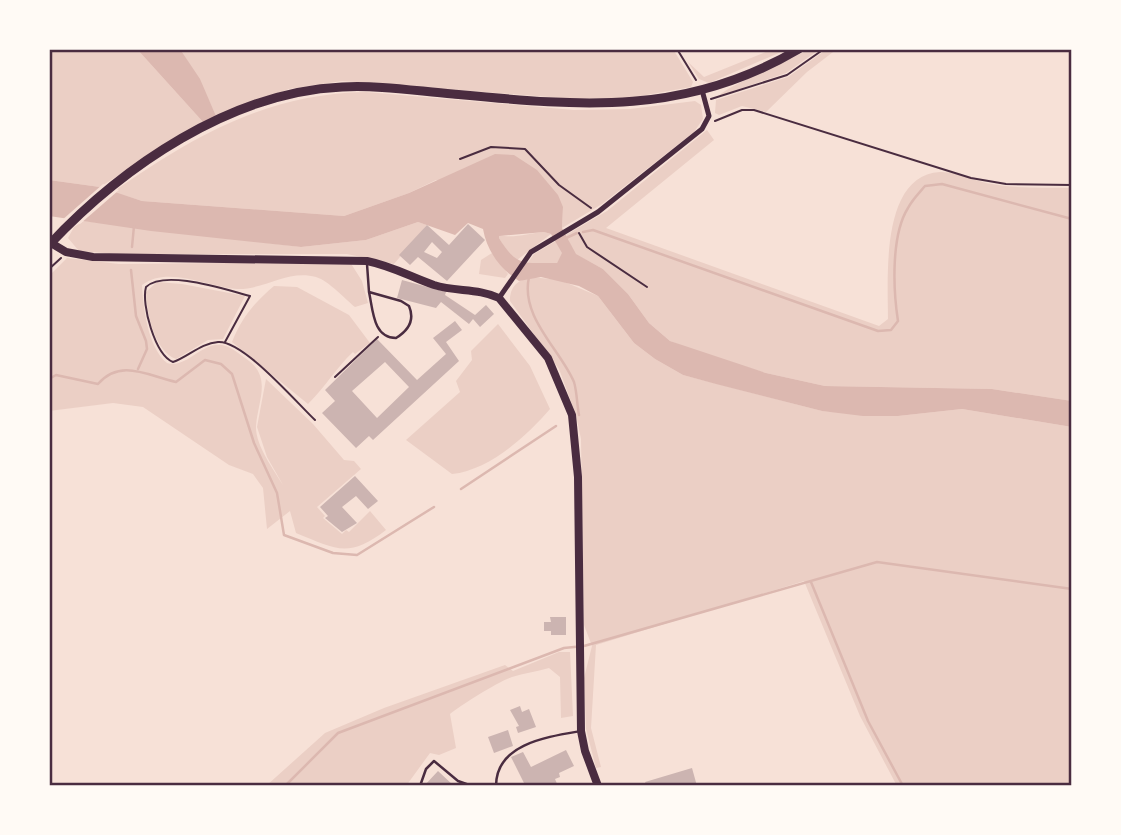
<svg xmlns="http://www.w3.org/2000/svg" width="1121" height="835" viewBox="0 0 1121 835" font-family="'PT Sans Narrow',sans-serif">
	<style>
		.green { fill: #ebcfc5 }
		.water { fill: #dcb8b0; fill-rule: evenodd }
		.pier { fill: #f7e1d7 }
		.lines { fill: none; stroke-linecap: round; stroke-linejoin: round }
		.stream { stroke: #dcb8b0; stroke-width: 2.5 }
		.building { fill: #ccb4b1; fill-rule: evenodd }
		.path { stroke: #4a2c40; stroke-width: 2 }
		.service { stroke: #4a2c40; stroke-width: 2.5 }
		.minor { stroke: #4a2c40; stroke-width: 5 }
		.secondary { stroke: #4a2c40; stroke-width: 8 }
		.primary { stroke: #4a2c40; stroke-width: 9 }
		.neatline { fill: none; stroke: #4a2c40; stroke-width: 2.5 }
	</style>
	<rect width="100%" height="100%" fill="#f7e1d7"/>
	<!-- green -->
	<path class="green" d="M49 49H137L203 122 100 187 49 180Z
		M180 49H673L693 82 691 87 629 98 575 99 342 81 289 89 216 116 199 79Z
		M773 49H788L709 83 699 79 688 62 704 77Z
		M809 49H820L786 73 719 96C725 87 793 59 809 49Z
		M827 49H837L807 72 766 112 742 106 719 115 715 113 716 100 788 77Z
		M366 92 574 110 630 109 695 101 701 105 703 119 694 132 602 204 562 228 563 207 436 180 409 193 344 216 142 201 113 192C194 136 265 94 366 92Z
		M707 130 714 140 606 228 879 326 888 319C888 279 880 175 940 172 955 171 976 182 992 184 1018 189 1046 187 1072 188V401L992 389 825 386 766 373 698 352 670 341 649 323 628 294 603 269 575 254 566 235 607 211Z
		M84 221 301 247 366 240 418 222 427 225 394 264 347 254H117L79 251 68 238 74 227Z
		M544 232 551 234 517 260 510 257 499 238V235C513 239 529 233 544 232Z
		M556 241 563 253 557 263 527 264 534 254Z
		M492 253 508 274 505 278 479 274 481 260Z
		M67 258 119 264 350 262 362 281 368 303 355 307C345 299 329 281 316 277 288 269 264 290 237 289 208 287 168 265 142 285 143 307 148 348 167 363 187 369 201 342 222 345 230 346 238 353 245 358 273 376 258 400 256 426 255 445 274 470 283 485L267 457 257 427 266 379 313 424 344 460 354 461 361 469 317 507 325 516 323 518 342 534 346 530 349 532 370 511 386 530C348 559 336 549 296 533L290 511 267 529 263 488 253 474 229 465 143 407 113 403 49 411V276Z
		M531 277 560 280 598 296 634 343 655 359 683 375 822 411 898 416 962 409 1072 427V786H897L860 716 804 581 596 645 591 728 601 767 596 768 586 729 584 678 592 646 584 625 581 439 576 415 559 369 510 301C510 286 518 280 531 277Z
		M157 282 182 284 245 296 223 339 208 340 176 359C154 351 147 313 146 292Z
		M274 286 297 287 349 315 370 343 355 354 353 352C335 369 327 385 308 404L232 342C242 317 254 303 274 286Z
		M498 324 530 366 550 409C526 437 489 470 452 474L406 440 460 392 456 381 472 360 471 351Z
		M559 652H570L573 716 561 718 560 677 549 668C536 672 524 673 512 677 499 681 461 705 450 714L456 748 439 755 430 753 406 786H266L325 733 384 708 505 665 513 671Z"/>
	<!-- water -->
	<path class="water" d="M137 49H180L200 79 216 116 203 122Z
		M495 154 514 155 537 170 558 195 563 207 562 228 576 254 603 269 628 294 649 323 670 341 766 373 825 386 992 389 1072 401V427L962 409 898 416H863L822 411 716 384 683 375 655 359 634 343 598 296 579 286 541 277 519 281C500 269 487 251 483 229L468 223 455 235 418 222 366 240 301 247 151 231 49 216V180L100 187 142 201 344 216 409 193ZM544 232 551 234 562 253 557 263C525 262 518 269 499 238V236Z"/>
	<!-- pier -->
	<path class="pier" d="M103 184 119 190 80 224 61 221Z"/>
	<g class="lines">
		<!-- stream -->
		<path class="stream" d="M583 232 593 230 878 331 891 330 898 321C893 289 891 235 908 208 912 200 919 193 925 186L942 184 1072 219
			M564 239 577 233
			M132 247 134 226
			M131 270 136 316 146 341 147 349 138 369
			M529 277C520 317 560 349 574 382 577 392 577 405 579 415
			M49 379 56 375 98 384C121 358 148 376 176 382L205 360 221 364 232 374 254 443 277 493 284 535 333 553 357 555 434 507
			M461 489 556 426
			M811 582 868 721 903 786
			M285 786 338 733 564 648 584 646 877 562 1072 589"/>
	</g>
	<!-- building -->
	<path class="building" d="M468 224 485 240 447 281 418 257 410 265 399 255 427 225 449 245ZM432 242 442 252 437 258 424 252Z
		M402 280 446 292 445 295 475 315 486 305 494 314 480 327 473 319 469 324 441 302 436 308 397 298Z
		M455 321 462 330 446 342 459 361 373 440 369 436 356 448 322 413 335 401 325 390 377 339 417 380 446 354 433 338ZM385 362 409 387 377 418 352 391Z
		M355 476 378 501 368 509 356 496 342 507 357 523 342 532 325 518 328 516 320 507Z
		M550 617H566V635H551V631H544V622H551Z
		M520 706 522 712 529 709 536 727 518 733 516 727 519 726 510 710Z
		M508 730 513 746 494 753 488 737Z
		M566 750 574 766 559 773 560 777 555 779 558 786H517L524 783 511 757 523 752 531 767Z
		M692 768 697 786H647L645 782Z
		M438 771 454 786H424Z"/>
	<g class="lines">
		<!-- path -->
		<path class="path" d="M677 49 696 80
			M711 99 787 75 824 49
			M715 121 742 110H754L971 178 1006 184 1072 185
			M460 159 491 147 525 149 559 185 591 208
			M579 233 587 247 647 287
			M49 269 61 258
			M225 342 250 296C226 290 165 269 146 287 141 304 155 355 173 362 188 357 201 343 218 342 243 340 296 402 315 420
			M335 377 378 337"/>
		<!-- service -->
		<path class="service" d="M367 264 369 292 401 301 409 306C415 320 409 330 396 338 373 338 373 310 369 292
			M420 786 426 769 434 761 458 781 472 786
			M496 786C496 744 546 737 581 731"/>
		<!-- minor -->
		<path class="minor" d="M499 298 531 252 598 212 702 129 709 116 702 90"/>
		<!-- secondary -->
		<path class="secondary" d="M51 243 66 252 93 257 367 261C392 266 411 277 434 285 456 292 478 288 499 298L548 358 572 415 578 477 581 731 585 751 598 786"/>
		<!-- primary -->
		<path class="primary" d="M49 245C123 166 231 92 342 87 379 85 416 91 453 94 580 106 684 117 799 49"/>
	</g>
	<!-- border -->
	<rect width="1121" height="835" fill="none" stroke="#fffaf5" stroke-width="102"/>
	<rect x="51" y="51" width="1019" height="733" class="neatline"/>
</svg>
